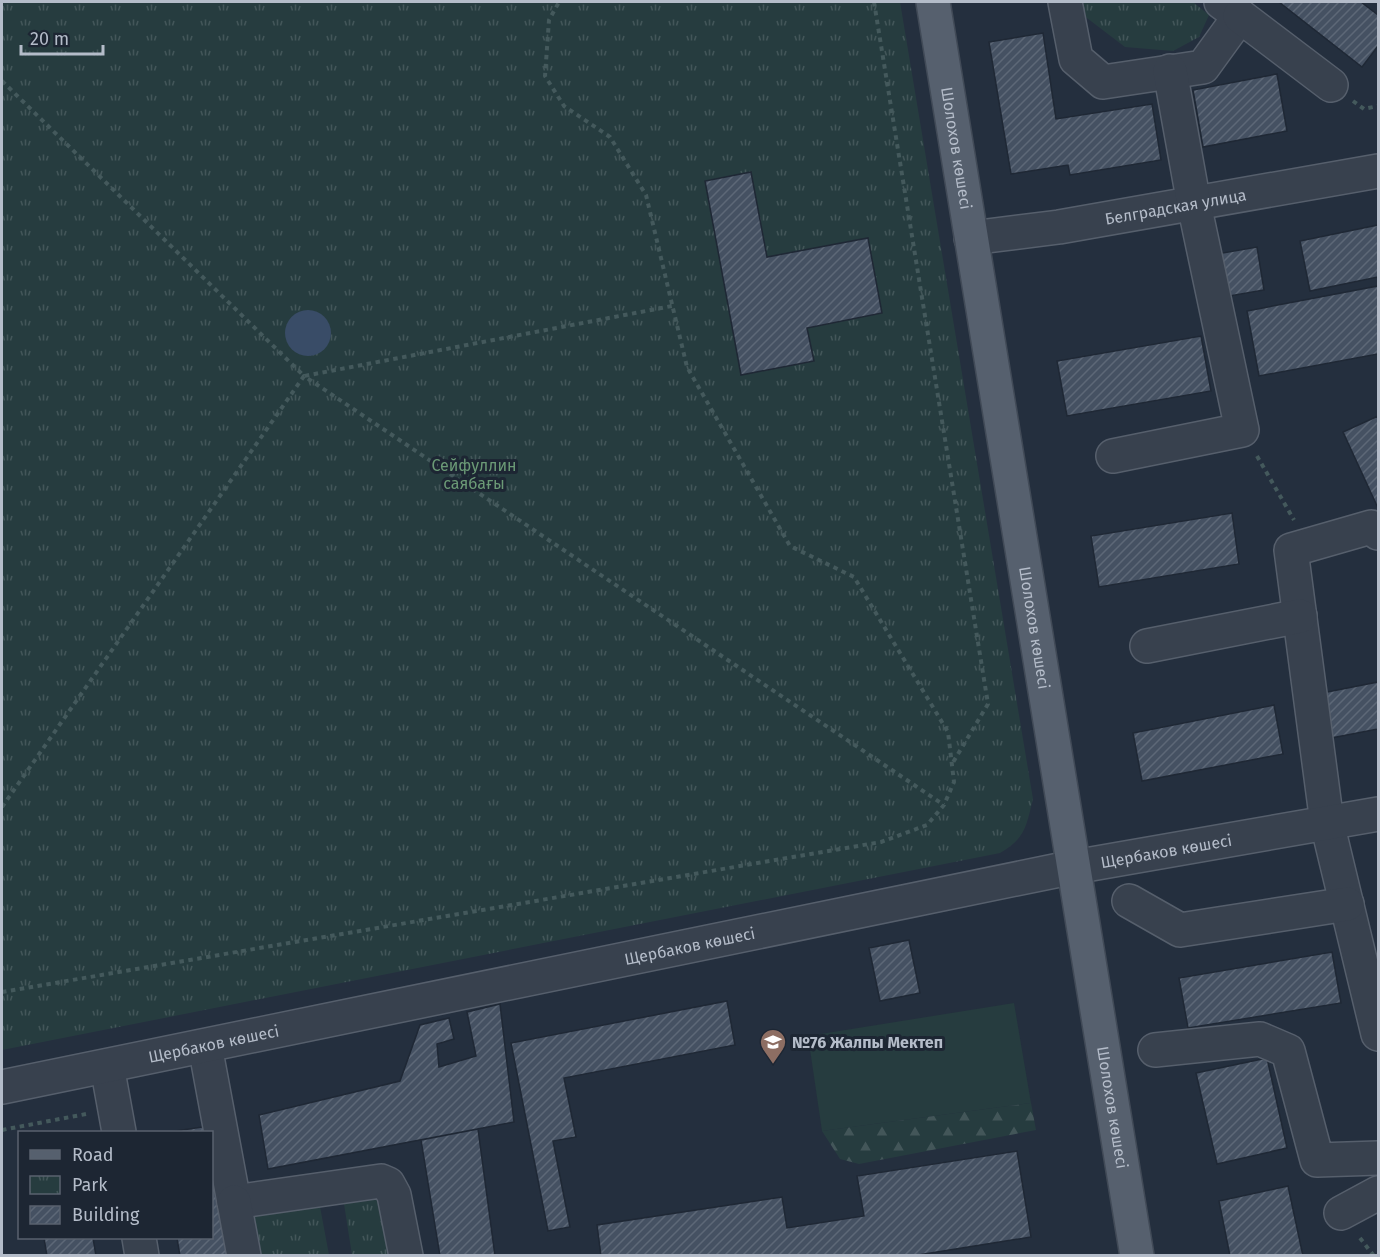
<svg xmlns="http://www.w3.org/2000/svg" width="1380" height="1257" viewBox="0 0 1380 1257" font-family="'Fira Sans',sans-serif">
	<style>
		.grass { fill: #263c3f }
		.forest { fill: url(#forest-firs) }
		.park { fill: url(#park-tufts) }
		.water { fill: #394c67 }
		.building { fill: url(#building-hatch); stroke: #1f2835; stroke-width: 1.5 }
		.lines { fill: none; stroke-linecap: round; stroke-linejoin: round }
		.minor-casing { stroke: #565f6c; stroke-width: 36 }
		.major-casing { stroke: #414a57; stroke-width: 36 }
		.path { stroke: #44595c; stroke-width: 4; stroke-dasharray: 4.5 4.5; stroke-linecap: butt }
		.minor { stroke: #38414e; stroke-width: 33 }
		.major { stroke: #56606e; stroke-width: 33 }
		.labels { text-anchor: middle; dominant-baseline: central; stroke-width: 6; stroke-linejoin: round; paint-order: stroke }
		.street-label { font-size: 16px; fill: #b4bcc9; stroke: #1d2633 }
		.park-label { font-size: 16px; fill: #6b9a76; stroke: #1d2633 }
		.poi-label { font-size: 16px; font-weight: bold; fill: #b4bcc9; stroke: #1d2633; text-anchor: start }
	</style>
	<defs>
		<pattern id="forest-firs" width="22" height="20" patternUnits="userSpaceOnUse" patternTransform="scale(1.5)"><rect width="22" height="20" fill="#263c3f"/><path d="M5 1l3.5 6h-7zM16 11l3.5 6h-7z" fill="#435659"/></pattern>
		<pattern id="park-tufts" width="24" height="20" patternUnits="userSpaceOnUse" patternTransform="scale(1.5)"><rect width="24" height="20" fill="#263c3f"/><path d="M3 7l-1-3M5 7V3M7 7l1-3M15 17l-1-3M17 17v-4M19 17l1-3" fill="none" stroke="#435659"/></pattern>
		<pattern id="building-hatch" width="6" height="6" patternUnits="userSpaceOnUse" patternTransform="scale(1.5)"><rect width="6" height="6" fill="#455162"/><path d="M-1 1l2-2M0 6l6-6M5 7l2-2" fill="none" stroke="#5d6877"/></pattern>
	</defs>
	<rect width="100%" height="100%" fill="#242f3e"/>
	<!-- grass -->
	<path class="grass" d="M1014 1003 1031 1103 822 1131 808 1036Z"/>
	<!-- forest -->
	<path class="forest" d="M1031 1103 1036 1130 859 1164 840 1159 822 1131Z"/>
	<!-- park -->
	<path class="park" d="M2 2H900L1033 799C1026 826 1026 838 1000 853L2 1050Z
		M1080 2H1193L1209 15 1199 37 1173 51 1125 47 1083 15Z
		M382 1185 393 1255H352L342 1191Z
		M318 1196 329 1255H249L241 1209Z"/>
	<!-- water -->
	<path class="water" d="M285 333a23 23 0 1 1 46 0a23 23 0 1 1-46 0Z"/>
	<!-- building -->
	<path class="building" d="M1279 2H1361L1378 15V46L1362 67Z
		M1043 33 1056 119 1152 104 1161 160 1070 175 1068 165 1011 174 989 42Z
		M1277 74 1287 131 1203 147 1193 90Z
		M751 172 767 257 868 238 882 313 807 328 814 361 741 375 705 181Z
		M1378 225V277L1310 291 1300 241Z
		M1257 247 1264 290 1218 298 1211 255Z
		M1378 286V354L1259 376 1247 311Z
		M1201 336 1211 391 1067 416 1057 361Z
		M1378 416V508L1343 432Z
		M1232 513 1239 564 1099 587 1091 536Z
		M1378 682V729L1326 739 1317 694Z
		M1274 705 1283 754 1142 781 1133 733Z
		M909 940 920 993 880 1001 869 948Z
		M1332 952 1341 1003 1188 1028 1179 978Z
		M727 1001 735 1045 564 1078 576 1137 553 1141 570 1227 548 1231 511 1043Z
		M500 1004 514 1122 268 1169 259 1115 400 1081 420 1025 449 1018 454 1039 437 1044 439 1067 476 1056 467 1012Z
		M1267 1058 1287 1148 1217 1164 1196 1073Z
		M209 1126 210 1132H169Z
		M478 1129 495 1256H440L421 1140Z
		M212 1141 231 1256H180L177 1238H212Z
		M1017 1151 1031 1237 912 1256H601L597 1225 782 1197 787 1228 864 1216 857 1176Z
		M1288 1186 1303 1256H1230L1219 1201Z
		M44 1238H93L96 1256H47Z"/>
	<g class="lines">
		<!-- minor casing -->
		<g class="minor-casing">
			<g id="minor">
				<path d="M1065 2 1076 59 1103 82 1203 67 1240 16 1221 2"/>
				<path d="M1240 16 1331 85"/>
				<path id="s1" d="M971 238 1059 227 1378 171"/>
				<path d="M1113 456 1242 430 1194 204 1170 71"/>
				<path d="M1378 533 1371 527 1291 550 1327 823 1378 1034"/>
				<path d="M1147 646 1300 616"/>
				<path d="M1129 901 1180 930 1347 904"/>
				<path d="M205 1046 234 1202 381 1181 388 1184 394 1195 406 1256"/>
				<path d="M1155 1050 1260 1039 1288 1051 1317 1160 1378 1158"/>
				<path d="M107 1066 119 1132"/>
				<path id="s2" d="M2 1087 1074 867 1378 814"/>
				<path d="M234 1202 244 1256"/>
				<path d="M1341 1213 1378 1193"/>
				<path d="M139 1238 142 1256"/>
			</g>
		</g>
		<!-- major casing -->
		<g class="major-casing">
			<g id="major">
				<path id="s3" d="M933 2 1137 1256"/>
			</g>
		</g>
		<!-- path -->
		<path class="path" d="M874 2 988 704 952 764
			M2 81 304 376 672 306
			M1353 101 1364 109 1378 106
			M1257 456 1294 520
			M2 807 304 376 944 805
			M2 992 881 842 927 825 944 805 954 782 948 732 854 577 790 546 687 367 646 195 610 137 564 106 545 76 549 20 559 2
			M2 1130 86 1114
			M1360 1238 1374 1256"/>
		<!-- minor -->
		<use href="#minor" class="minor"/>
		<!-- major -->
		<use href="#major" class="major"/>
	</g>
	<!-- icons -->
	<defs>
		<g id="school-pin" transform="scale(1.35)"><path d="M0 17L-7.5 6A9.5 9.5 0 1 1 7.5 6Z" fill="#8d6e63" stroke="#1d2633"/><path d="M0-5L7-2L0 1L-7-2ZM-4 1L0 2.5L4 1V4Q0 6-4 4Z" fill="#fff"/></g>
	</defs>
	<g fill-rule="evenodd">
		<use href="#school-pin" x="773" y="1042"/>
	</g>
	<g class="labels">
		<!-- street labels -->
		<g class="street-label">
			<text stroke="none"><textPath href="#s3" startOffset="148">Шолохов көшесі</textPath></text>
			<text stroke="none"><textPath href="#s1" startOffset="207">Белградская улица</textPath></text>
			<text stroke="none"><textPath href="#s3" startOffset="634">Шолохов көшесі</textPath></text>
			<text stroke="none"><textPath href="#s2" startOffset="1188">Щербаков көшесі</textPath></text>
			<text stroke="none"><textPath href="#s2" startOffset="702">Щербаков көшесі</textPath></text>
			<text stroke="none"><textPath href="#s2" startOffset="216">Щербаков көшесі</textPath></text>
			<text stroke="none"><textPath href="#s3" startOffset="1120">Шолохов көшесі</textPath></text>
		</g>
		<!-- park labels -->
		<g class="park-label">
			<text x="474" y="465">Сейфуллин<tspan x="474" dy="18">саябағы</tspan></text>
		</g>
		<!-- poi labels -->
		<g class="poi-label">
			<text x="792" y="1042">№76 Жалпы Мектеп</text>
		</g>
	</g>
	<!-- border -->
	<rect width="1380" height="1257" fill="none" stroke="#b4bcc9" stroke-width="6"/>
	<!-- legend -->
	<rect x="18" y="1131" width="195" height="108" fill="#1d2633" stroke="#59626f" stroke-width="1.5"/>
	<rect x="30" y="1150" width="30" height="9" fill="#56606e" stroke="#59626f" stroke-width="1.5"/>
	<text x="72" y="1161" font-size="18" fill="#b4bcc9">Road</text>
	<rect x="30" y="1176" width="30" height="18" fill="url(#park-tufts)" stroke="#59626f" stroke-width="1.5"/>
	<text x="72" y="1191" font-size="18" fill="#b4bcc9">Park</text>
	<rect x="30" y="1206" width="30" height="18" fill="url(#building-hatch)" stroke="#59626f" stroke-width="1.5"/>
	<text x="72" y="1221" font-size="18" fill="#b4bcc9">Building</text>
	<!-- scale -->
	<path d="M21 45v9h82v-9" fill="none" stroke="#b4bcc9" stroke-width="3"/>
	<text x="30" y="45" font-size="18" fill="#b4bcc9" stroke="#1d2633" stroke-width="4.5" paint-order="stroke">20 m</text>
</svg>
